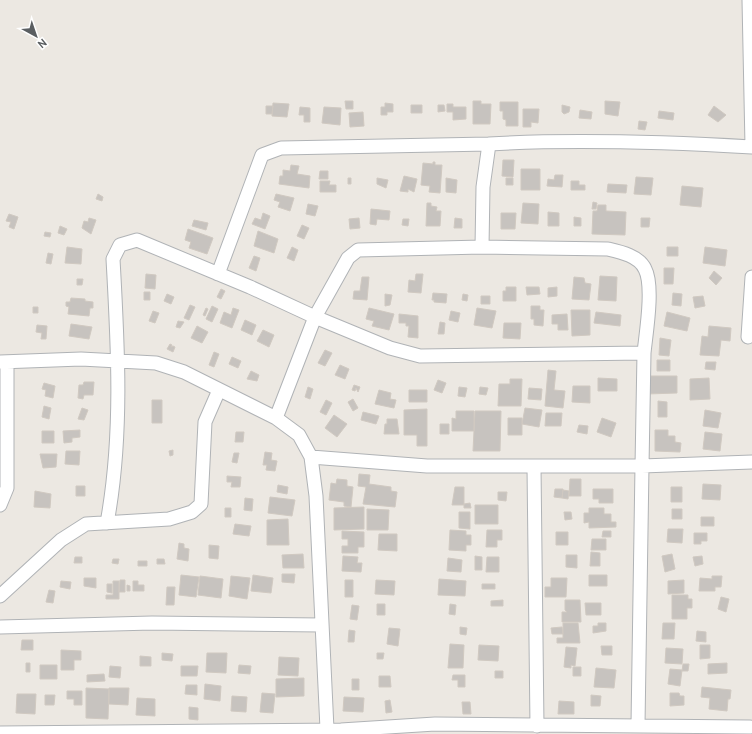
<svg xmlns="http://www.w3.org/2000/svg" width="752" height="734" viewBox="0 0 752 734" font-family="Cabin,sans-serif">
	<style>
		.building { fill: #c7c3bf; stroke: #d0c9c1 }
		.lines { fill: none; stroke-linecap: round; stroke-linejoin: round }
		.minor-casing { stroke: #b0b3b6; stroke-width: 15 }
		.minor { stroke: #fff; stroke-width: 13 }
	</style>
	<rect width="100%" height="100%" fill="#ece8e2"/>
	<!-- building -->
	<path class="building" d="M345 101H353V109H346Z
		M473 101H481V104H491L490 124H473Z
		M605 101 620 102 618 116 605 114Z
		M500 102H518V126H506V120L503 119V111H500Z
		M273 103 289 104 287 117 272 116Z
		M385 103 393 104V112H387V115H381V107H385Z
		M447 104H453V107H466V119L453 120V112H447Z
		M411 105H422V113H411Z
		M438 105H444L445 111 438 112Z
		M562 105 570 107 569 112 564 114 562 112Z
		M266 106H273L272 114H266Z
		M714 106 726 115 718 122 708 115Z
		M300 107 310 108V122H304V115H299Z
		M324 107 341 108 340 125 322 123Z
		M523 109H539L538 123 531 122V127H523Z
		M580 110 592 112 591 119 579 118Z
		M659 111 674 113 673 120 658 118Z
		M363 112 364 126 350 127 349 113Z
		M639 121 647 122 645 130 638 129Z
		M503 160H514L513 177 502 176Z
		M433 162H435V165H442L440 193 429 192 430 186 421 185 423 163 433 164Z
		M291 165 299 166 297 174 310 176 309 188 279 184 280 176H283V170L290 171Z
		M521 169H540V190H521Z
		M320 171H328V179H319Z
		M555 175H563L562 187 547 186 548 179 554 180Z
		M404 176 417 179 414 192 408 189V192L400 191Z
		M636 177 653 178 651 195 634 194Z
		M348 178H351V184H348Z
		M377 178 388 180 386 188 377 184Z
		M446 178 457 180 456 193 446 192Z
		M506 178H513V185H506Z
		M320 181H330L329 185H336V192H320Z
		M571 181H579V185H585V190H571Z
		M608 184 627 185 626 193 607 192Z
		M682 186 703 188 701 207 680 205Z
		M98 194 103 197 102 201 96 199Z
		M276 194 294 198 290 211 278 207 280 202 274 200Z
		M593 202 597 203 596 209H592Z
		M427 203H431V206L437 207 436 211H441L440 226H426Z
		M523 203 539 204 538 224 521 223Z
		M308 204 318 206 315 216 306 214Z
		M598 205H606V211L626 212 625 235 592 234 593 211H597Z
		M371 209 390 211 389 220 377 219 376 225 370 224Z
		M548 212 559 213V226H548Z
		M263 213 270 216 265 229 252 224 255 218 261 220Z
		M501 213H516L515 229H501Z
		M9 214 18 217 14 229 9 227 11 222 6 221Z
		M574 217 581 218V226H574Z
		M89 218 96 220 91 234 82 228 84 221 88 222Z
		M359 218 360 228 350 229 349 219Z
		M455 218 462 219V228H454Z
		M641 218H650L649 227H641Z
		M403 219H409L408 226 402 225Z
		M194 220 208 223 206 230 192 226Z
		M302 225 309 228 304 239 297 236Z
		M60 226 67 229 64 235 58 233Z
		M188 229 213 238 207 254 189 248 191 242 185 240Z
		M258 231 278 239 274 253 254 246Z
		M45 232 51 233 50 237 44 236Z
		M67 247 82 249 81 264 65 263Z
		M292 247 298 250 294 261 287 258Z
		M667 247H678V256H667Z
		M705 247 727 250 725 266 703 263Z
		M48 253 53 254 51 264 46 263Z
		M254 256 260 258 256 271 249 268Z
		M664 268H674L673 284H664Z
		M714 271 722 278 716 285 709 278Z
		M146 274 156 275 155 289 145 288Z
		M416 274H423L421 293 408 292 409 280 415 281Z
		M600 276 617 277 616 301 598 300Z
		M362 277H369L367 300 353 299 354 291H360Z
		M574 277 584 278 585 283 591 284 589 300 572 299Z
		M77 279H83L82 285H77Z
		M506 287H516V301H503V291H506Z
		M526 287H539L540 294 527 295Z
		M557 287V296L548 297V288Z
		M221 289 225 291 221 299 217 297Z
		M144 292H150V300H144Z
		M433 293 447 294 446 303 434 302V300H432Z
		M673 293 682 294 681 306 672 305Z
		M167 294 174 297 171 304 164 301Z
		M385 294 392 295 390 305 385 306Z
		M463 294 468 295 467 301 462 300Z
		M481 296H490V304H481Z
		M703 296 705 306 695 308 693 297Z
		M71 298 85 299V301L93 302V308H90L89 316 68 314 69 307 66 306V302H70Z
		M190 305 195 307 189 320 184 318Z
		M212 306 218 309 212 322 206 319Z
		M531 306H540V310H544L543 326 534 325V319H531Z
		M33 307H38V313H33Z
		M206 308 208 309 205 316 203 315Z
		M233 308 239 310 232 328 220 323 224 312 231 315Z
		M369 308 394 314 389 330 372 326 374 321 366 319Z
		M477 308 496 311 492 328 474 325Z
		M571 310H590V335L572 336Z
		M153 311 159 313 155 323 149 321Z
		M451 311 460 313 458 322 449 320Z
		M596 312 621 315 620 326 594 323Z
		M667 312 690 318 687 331 664 326Z
		M399 314 418 316V338L408 337 409 326H406V323H399Z
		M567 314 568 330H558V324H552V315Z
		M245 320 256 325 252 335 241 330Z
		M178 321 184 322 180 328 176 327Z
		M440 322 445 323 444 334H438Z
		M504 323H521L520 339 503 338Z
		M71 324 92 327 89 339 69 336Z
		M37 325 47 326 46 339H41L42 333 36 332Z
		M197 326 208 332 202 343 191 338Z
		M709 326 731 328 730 341 721 340 719 356 700 355 702 336 708 337Z
		M263 330 274 335 269 347 257 341Z
		M660 338 671 340 669 356 659 355Z
		M170 344 172 345 171 347 173 346 175 347 173 352 167 349Z
		M325 350 332 353 325 366 318 363Z
		M214 352 219 354 214 367 209 365Z
		M232 357 241 361 238 368 229 364Z
		M657 360H670V371H657Z
		M706 362H716L715 370 705 369Z
		M340 365 349 369 345 379 335 375Z
		M548 370 556 371 554 390 565 391 563 408 545 406Z
		M251 371 259 375 257 381 247 379Z
		M647 376H677V393L647 394Z
		M598 378 617 379V391H598Z
		M709 378 710 399 690 400V379Z
		M510 379H522L521 406H498L499 384H510Z
		M438 380 446 383 442 393 434 390Z
		M84 382H94L93 395H84L83 399 78 398 79 385H83Z
		M44 383 55 386 53 398 45 396 46 390 42 389Z
		M354 385 360 387 358 392 356 388 355 391 352 390Z
		M573 386H590V403L572 402Z
		M308 387 313 389 310 399 305 397Z
		M459 387 467 388 465 397 458 396Z
		M480 387 488 388 486 395 479 394Z
		M529 388 542 389 541 400 528 399Z
		M379 390 391 393 390 399 396 400 394 408 375 404Z
		M409 390H427V402H409Z
		M353 399 358 408 353 411 348 402Z
		M152 400H162V423H152Z
		M326 400 332 403 326 415 320 412Z
		M658 401 667 402V417H658Z
		M44 406 51 408 49 419 42 417Z
		M82 408 88 410 84 420 78 419Z
		M525 408 542 410 539 427 522 424Z
		M427 409V446H417V435H404V410Z
		M705 410 721 413 718 428 703 426Z
		M456 411H474V431H452V418L456 419Z
		M475 411H501L500 451H473Z
		M363 412 379 416 376 424 361 420Z
		M546 413H562L561 426H545Z
		M334 415 347 424 337 437 325 428Z
		M508 418H522V435H508Z
		M602 418 616 423 611 437 597 432Z
		M387 419H397L399 434H384L385 424H387Z
		M440 424H449V434H440Z
		M579 425 588 426 587 434 577 432Z
		M80 430V437L72 438V442L64 443 63 431Z
		M655 430H668V436H675V442L681 443 680 452 655 451Z
		M42 431H54V443H42Z
		M236 432H244L243 442H235Z
		M705 432 722 434 720 451 703 449Z
		M173 450V455L170 456 169 451Z
		M66 451H80L79 465 65 464Z
		M265 452 272 453 271 460 277 461 275 471 266 470 267 465H263Z
		M234 453H239L237 463 232 462Z
		M40 454H57L56 467 43 468Z
		M359 474 370 475 369 484 391 487V491L397 492 395 507 363 504 366 487 358 486Z
		M227 476 241 477 240 487H231L232 482H227Z
		M337 479 347 480V486L353 487 351 507 344 506V502L329 500 331 483 336 484Z
		M570 479H581V496H569Z
		M703 484 721 485 720 500 702 499Z
		M278 485 288 487 287 494 277 492Z
		M76 486H85V496H76Z
		M455 487H464V505H452Z
		M671 487H682V502H671Z
		M555 489H563L562 498 554 497Z
		M593 489H613V503H599V499H593Z
		M563 490 569 491 568 499 562 498Z
		M35 491 51 494 50 508 34 507Z
		M498 492H507L506 501 498 500Z
		M270 497 295 500 292 516 268 513Z
		M245 498 253 499 252 511 244 510Z
		M470 503 471 508H464V504Z
		M475 505H498V524H475Z
		M364 507V529L334 530V508Z
		M225 508H231V517H225Z
		M589 508H604V514H611V522H616V527L589 528V522L584 523V513H589Z
		M367 509 389 510 388 530H367Z
		M672 509H682V519H672Z
		M459 512H470V529L459 528Z
		M564 512H571L572 519 565 520Z
		M701 517H714V526H701Z
		M288 519 289 545H267V520Z
		M235 524 251 526 249 536 233 534Z
		M668 529H683L682 543 667 542Z
		M450 530 466 531V535H471V545H466V551L449 550Z
		M487 530H502V540H497V547H486Z
		M342 531 364 532V547H358V553H342V546H348V539H342Z
		M603 531H611V537H602Z
		M556 532H568V545H556Z
		M694 533H707V541H701V544H694Z
		M379 534H397V551L378 550Z
		M592 539H606V550H591Z
		M179 543 184 544V548L189 549 188 561 177 559Z
		M209 545 219 546 218 559 209 558Z
		M591 552 600 553V566H590Z
		M303 554 304 568H283L282 555Z
		M672 554 675 569 665 572 662 556Z
		M566 555H577V568L566 567Z
		M343 556 358 557 357 563H362L361 572 342 571Z
		M475 556 482 557V570H475Z
		M702 556 703 564 695 566 693 557Z
		M75 557H82V563H74Z
		M487 557H499V572H486Z
		M448 558 462 560 461 572 447 571Z
		M113 559H119L118 564 112 563Z
		M157 559H164L165 564H157Z
		M138 561H147V566H138Z
		M282 574H295L294 583 282 582Z
		M181 575 199 577 196 597 179 595Z
		M253 575 273 578 271 593 251 591Z
		M589 575H607V586H589Z
		M200 576 223 579 221 598 198 595Z
		M231 576 250 578 247 599 229 596Z
		M712 576H722L721 587H715V591H699L700 578 712 579Z
		M84 578H96V588L84 586Z
		M551 578H567L566 597H545V587H551Z
		M439 579 466 581 465 596 438 595Z
		M120 580H125V592H119Z
		M345 580H353V597H345Z
		M376 580 395 581 394 595 375 594Z
		M684 580V593L668 594V581Z
		M61 581 71 582 70 589 60 587Z
		M113 581H119V599H106V595H113Z
		M133 581H138V585H144V591H133Z
		M107 584H112V593L107 592Z
		M482 584H495V589H482Z
		M127 585 130 586V591H127Z
		M167 587H175L174 605H166Z
		M49 590 55 591 53 603 46 602Z
		M672 595H688V599H692V608H687V619H672Z
		M721 597 729 599 726 612 718 609Z
		M503 600V606H491V601Z
		M565 600H580L581 622H562V612H567L565 610Z
		M585 603H601V615H586Z
		M377 604H385V615H377Z
		M450 604 456 605 455 615 449 614Z
		M352 605 359 606 357 620 350 619Z
		M563 623H578L580 643H557V638H563Z
		M598 623H606V631L593 633V626H598Z
		M663 623H675L674 639H662Z
		M460 627 467 628 466 635 460 634Z
		M562 627 563 634H552L551 628Z
		M389 628 400 629 398 646 387 644Z
		M349 630 355 631 354 642H348Z
		M697 631 706 632V642L696 641Z
		M22 640H33V650H21Z
		M450 644 464 645 463 668H448Z
		M479 645 499 646 498 661 478 660Z
		M700 645H710V658L700 659Z
		M601 646H612V655H602Z
		M566 647 577 648 575 666 571 665V668L564 667Z
		M666 648 683 649 682 664 665 663Z
		M61 650 81 651V660H74V670H61Z
		M162 653 173 654 172 661 162 660Z
		M207 653H227L226 673 206 672Z
		M377 653H384L383 659H377Z
		M140 656 151 657V666H140Z
		M279 657 299 658 298 676 278 675Z
		M26 663H30V672H26Z
		M727 663V673L708 674V664Z
		M683 664H689L688 671H682Z
		M40 665H57V679H40Z
		M239 665 251 666 250 674 238 673Z
		M110 666 121 667 120 678 109 677Z
		M181 666H198L197 676H181Z
		M573 667H581V676H573Z
		M596 668 616 670 614 688 594 687Z
		M670 669 682 670 680 686 668 684Z
		M495 671H503V678H495Z
		M104 674 105 681 87 682V675Z
		M453 675H465V687H458V680H452Z
		M379 676H390L391 687H379Z
		M304 678V696L276 697V679Z
		M352 679H359V690H352Z
		M205 684 221 686 220 701 204 699Z
		M186 685H197V695L185 694Z
		M702 687 731 690 730 699H728L727 711 709 709 710 698 701 697Z
		M86 688 109 689 108 719 86 718Z
		M109 688H129L128 705 109 704Z
		M67 691H82V705H74V699H67Z
		M262 693 275 694 273 713 260 712Z
		M670 693H679L680 696H684V705L670 706Z
		M17 694H36L35 714 16 713Z
		M45 695H55L54 705H45Z
		M591 695 601 696 600 706H591Z
		M232 696 247 697 246 712 231 711Z
		M344 697 364 698 363 712 343 711Z
		M137 698 155 699V716L136 715Z
		M390 700 392 712 386 713 385 701Z
		M559 701 574 702V714H558Z
		M462 702H470L471 714H463Z
		M189 707 198 708V720L189 719Z"/>
	<g class="lines">
		<!-- minor casing -->
		<g class="minor-casing">
			<path id="minor" d="M749 0 752 146
				M482 247 608 249C621 252 639 256 645 269 654 286 646 333 644 353L420 356 390 348 315 317 348 258 358 250Z
				M482 247 483 187 489 144C576 139 664 142 752 147
				M218 274 262 155 281 148 489 144
				M748 337 752 277
				M644 353 642 466 752 462
				M0 362 81 359 156 363 184 372 276 418 299 435 311 457 316 496 327 729
				M311 457 427 466H642L638 725
				M534 467 537 726
				M0 505 7 488V362
				M107 523C123 436 118 347 113 259L120 245 137 240 250 287 315 317 276 418
				M0 596 61 540 86 524 169 519 192 512 201 504 205 422 219 390
				M0 627 152 623 321 625
				M0 733 341 730 435 724 750 727"/>
		</g>
		<!-- minor -->
		<use href="#minor" class="minor"/>
	</g>
	<!-- north arrow -->
	<g transform="translate(36 36) rotate(140)" stroke="#ffffff" stroke-width="3" paint-order="stroke">
	<path d="M0-3L7 15L0 10L-7 15Z" fill="#5a5e61"/>
	<text y="-6" font-size="11" font-weight="bold" text-anchor="middle" fill="#5a5e61">N</text>
	</g>
</svg>
